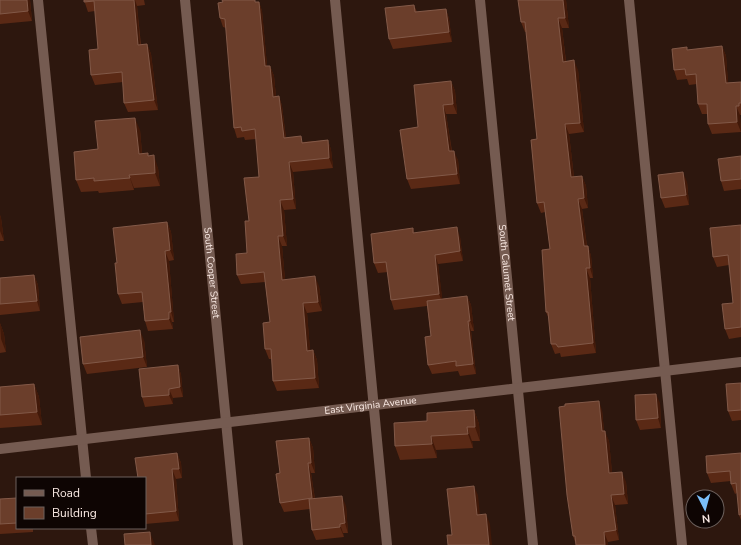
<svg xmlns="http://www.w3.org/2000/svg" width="741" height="545" viewBox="0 0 741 545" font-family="'Nunito Sans',sans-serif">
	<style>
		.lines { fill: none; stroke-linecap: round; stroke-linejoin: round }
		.service { stroke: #755b51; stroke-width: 10 }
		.minor { stroke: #755b51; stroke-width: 10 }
		.wall { fill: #5a2915 }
		.shaded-wall { fill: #411909 }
		.building { fill: #6b3e2b; stroke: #825948 }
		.labels { text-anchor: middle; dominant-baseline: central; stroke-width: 4; stroke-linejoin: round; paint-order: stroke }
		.street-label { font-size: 10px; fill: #faeae4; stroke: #0e0503 }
	</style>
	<rect width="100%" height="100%" fill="#2d170e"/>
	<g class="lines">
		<!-- service -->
		<path class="service" d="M38 0 86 478
			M335 0 387 545
			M629 0 682 545
			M91 528 93 545"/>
		<!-- minor -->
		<g class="minor">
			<path id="s1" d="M185 0 238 545"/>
			<path id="s2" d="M480 0 533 545"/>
			<path id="s3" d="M0 449 741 362"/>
		</g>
	</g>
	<!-- wall -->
	<path class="wall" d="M0 0H30L32 21 0 24Z
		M84 0H144L145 5 137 6 141 45 147 44 151 54 158 110 128 112 124 103 123 82 95 85 91 75 98 49 95 11 88 12Z
		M566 0 569 28H562L566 61 578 70 584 132 569 134 574 177 582 176 586 186 588 208 582 209 587 246H588L591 256 593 278H590L596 353 561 357 560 353 555 354 551 344 549 319 546 312 550 249 545 212 541 213 537 203V139L526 32H525L521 22Z
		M257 2H259L262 11 267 66H270L274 76 276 97 279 96 282 106 286 138 303 142 328 140 331 150 333 168 293 172 296 209 284 210 287 246H282L285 280 319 286 322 311 307 313 310 351 313 350 317 360 319 388 277 391 273 381 272 359H269L265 349 270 322 265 282 241 284 237 275 247 253 249 221 259 177 256 139 245 140 244 137 237 138 234 128 226 28 223 27 220 18Z
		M414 5 417 12 446 9 449 19 452 42 393 49 389 39Z
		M722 46 726 56 728 83 741 82V115H740L741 132 712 134 708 124V114H702L698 104 697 84 689 85 687 79 677 80 674 70 688 50Z
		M451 81 455 91 457 114H446L452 151 458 160 460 184 411 189 407 179 418 127Z
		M140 130 142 153 149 156 158 168 160 186 134 188V190L99 193 98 191 81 192 76 180 98 149Z
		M741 156V189L724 191 721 181Z
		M687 182 689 205 665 208 661 198Z
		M0 215 1 218 4 241H0Z
		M167 222 171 232 174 260 169 261 174 322H172L173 329 148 331 145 321 143 302 122 304 118 294 117 263Z
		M741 225V337L729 339 725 329 733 303 729 265 717 267 713 257Z
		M413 228 414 233 460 237 463 261 438 264 442 299 467 296 471 305 474 331H471L476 374 460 376 458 371 432 374 428 365 431 336 427 306 394 310 391 300 388 272 378 273 374 263Z
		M34 275 38 285 40 311 0 315V278Z
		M0 323 4 334 6 352 0 353Z
		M144 340 147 367 87 374 83 364Z
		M178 365 181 375 183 397 173 398V404L145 407 142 397Z
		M741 383V420L732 421 728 411Z
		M34 384 39 397 42 425 0 428V387Z
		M660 403 661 428 640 430 636 420Z
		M474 410 479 424 480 441H472L473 448 436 450 437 458 400 460 395 446 427 421Z
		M602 410 604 431 609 441 612 473 626 482 628 504 615 505 619 540 608 542V545H576L573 536Z
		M309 438 313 448 315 473H311L315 499 346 506 348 533H343L344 537 316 540 312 530 310 509 284 512 280 503V473Z
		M177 453 181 463 182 478 176 479 179 521 145 524V478Z
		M741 453 737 493 735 494 731 484V481L711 483 707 473Z
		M17 498V528H33V532L0 534V499Z
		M741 514V520L739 515Z"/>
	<!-- shaded-wall -->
	<path class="shaded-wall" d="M27 0H30L32 21 28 11Z
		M134 0H135L137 6 141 55 138 45Z
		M563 0H566L569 28 565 18Z
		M259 2 262 11 268 76 265 66Z
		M446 9 449 19 452 42 449 32Z
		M558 18 562 28 567 72 563 62Z
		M147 44 151 54 158 110 154 100Z
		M722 46 726 56 729 93 726 83Z
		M574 60 578 70 584 132 580 123Z
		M270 66 274 76 277 107 273 97Z
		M451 81 455 91 457 114 453 104Z
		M279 96 282 106 287 148 284 138Z
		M443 105 446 114 453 161 449 151Z
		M736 106 740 115 741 132 737 122Z
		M135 118 140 130 143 166 139 154Z
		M565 124 569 134 575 187 571 177Z
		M328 140 331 150 333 168 329 158Z
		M454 151 458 160 460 184 457 174Z
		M154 155 158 168 160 186 155 173Z
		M289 162 293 172 296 209 293 199Z
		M683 172 687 182 689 205 686 195Z
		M129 175 134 188V190Z
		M582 176 586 186 588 208 584 198Z
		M578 199 582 209 588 256 584 246Z
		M280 200 284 210 287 246 283 236Z
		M0 215 1 218 4 241 0 231Z
		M167 222 171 232 174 260 170 250Z
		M457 227 460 237 463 261 460 251Z
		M278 236 282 246 286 290 282 280Z
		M588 246 591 256 593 278 590 268Z
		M165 251 169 261 174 322 171 312Z
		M435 255 438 264 443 304 439 294Z
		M586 268 590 278 596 353 593 343Z
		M34 275 38 285 40 311 37 301Z
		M315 276 319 286 322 311 318 302Z
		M467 296 471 305 474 331 470 321Z
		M303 303 307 313 311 361 307 351Z
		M169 312 172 322 173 329 169 319Z
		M468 321 471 331 476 374 473 364Z
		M0 323 4 334 6 352 1 339Z
		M140 330 144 340 147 367 143 357Z
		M313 350 317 360 319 388 315 378Z
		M178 365 181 375 183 397 180 387Z
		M34 384 39 397 42 425 37 412Z
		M169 389 173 398V404L169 395Z
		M656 394 660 403 661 428 658 418Z
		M599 401 602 410 605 441 602 431Z
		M474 410 479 424 480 441 475 427Z
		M467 427 472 441 473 448 468 434Z
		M605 431 609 441 613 483 609 473Z
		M431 436 436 450 437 458 432 444Z
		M309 438 313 448 315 473 311 463Z
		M177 453 181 463 182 478 179 469Z
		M308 463 311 473 316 508 312 498Z
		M172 469 176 479 179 521 176 511Z
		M622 472 626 482 628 504 624 494Z
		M474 486 478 495 481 525 477 515Z
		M611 495 615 505 619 540 616 530Z
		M342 496 346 506 348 533 345 523Z
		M486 514 490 524 492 545H489Z
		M340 524 343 533 344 537 340 527Z
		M150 532 155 545H151Z
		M604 532 608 542V545H605Z"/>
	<!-- building -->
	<path class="building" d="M0 0H27L28 11 0 14Z
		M84 0H134L138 45 147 44 154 100 124 103 122 72 91 75 89 50 98 49 94 1 84 2Z
		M222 0H255V2H259L265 66H270L273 97 279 96 284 138 301 136 302 143 328 140 329 158 289 162 293 199 280 200 283 236H278L282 280 315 276 318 302 303 303 307 351 313 350 315 378 273 381 271 349H265L263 323 270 322 264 272 237 275 236 254 247 253 245 221H249L244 178 259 177 255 129 242 131 241 127 234 128 225 19 220 18 218 3 223 2Z
		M518 0H563L565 18H558L563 62 574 60 580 123 565 124 571 177 582 176 584 198 578 199 584 246H588L590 268H586L593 343 558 347 556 344H551L548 312H546L542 250 550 249 544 202 537 203 531 140 537 139 525 22H521Z
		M414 5 415 12 446 9 449 32 389 39 385 8Z
		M722 46 726 83 741 82V103H739V106H736L737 122 708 124 707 104H698L696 74 686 75 685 69 674 70 672 49 687 47V50Z
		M451 81 453 104 443 105 449 151H454L457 174 407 179 400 130 418 127 414 85Z
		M135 118 139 154 148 153V156L154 155 155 173 129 175 130 178 94 181V178L76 180 74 152 98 149 95 121Z
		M741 156V179L721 181 718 159Z
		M683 172 686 195 661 198 658 175Z
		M167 222 170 250 165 251 171 312H169V319L145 321 142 292 118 294 115 263H117L113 228Z
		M741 225V327L725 329 722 304 733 303 728 255 713 257 710 228Z
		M457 227 460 251 435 255 439 294 391 300 386 262 374 263 371 234 413 228V233Z
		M34 275 37 301 0 304V278Z
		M467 296 470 321H468L473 364 456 366V361L428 365 425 337 431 336 427 301Z
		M140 330 143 357 83 364 80 337Z
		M178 365 180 387 169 389V395L142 397 139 369Z
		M741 383V410L728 411 726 384Z
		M34 384 37 412 0 415V387Z
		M656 394 658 418 636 420 635 395Z
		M599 401 602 431H605L609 473 622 472 624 494 611 495 616 530 604 532 605 545H576L575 536H573L567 495 559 407 565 406V404Z
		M474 410 475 427H467L468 434 431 436 432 444 395 446 394 423 427 421V413Z
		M309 438 311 463H308L312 498 280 503 276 474 280 473 276 441Z
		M177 453 179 469H172L176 511 145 514V478H138L135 458Z
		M741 453V514L739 515 736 483 731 484 730 471 707 473 706 456Z
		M474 486 477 515 486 514 489 545H448L447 535H452L447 489Z
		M342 496 345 523 340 524V527L312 530 309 499Z
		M17 498V523L0 524V499Z
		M150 532 151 545H125L124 534Z"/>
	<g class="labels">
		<!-- street labels -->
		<g class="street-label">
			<text stroke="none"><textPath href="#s2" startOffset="274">South Calumet Street</textPath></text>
			<text stroke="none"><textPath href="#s1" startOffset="274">South Cooper Street</textPath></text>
			<text stroke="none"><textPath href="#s3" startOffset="373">East Virginia Avenue</textPath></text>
		</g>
	</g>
	<!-- legend -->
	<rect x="16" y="477" width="130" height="52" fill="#0e0503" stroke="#6c615d"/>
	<rect x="24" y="490" width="20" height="6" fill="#755b51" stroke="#6c615d"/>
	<text x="52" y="497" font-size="12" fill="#faeae4">Road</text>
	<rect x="24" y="507" width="20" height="12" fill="#6b3e2b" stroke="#6c615d"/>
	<text x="52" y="517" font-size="12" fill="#faeae4">Building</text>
	<!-- north arrow -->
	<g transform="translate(705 509) rotate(174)"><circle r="19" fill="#0e0503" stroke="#6c615d"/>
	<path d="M0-3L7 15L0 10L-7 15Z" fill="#7abef8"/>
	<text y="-6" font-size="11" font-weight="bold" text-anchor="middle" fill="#faeae4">N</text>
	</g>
</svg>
